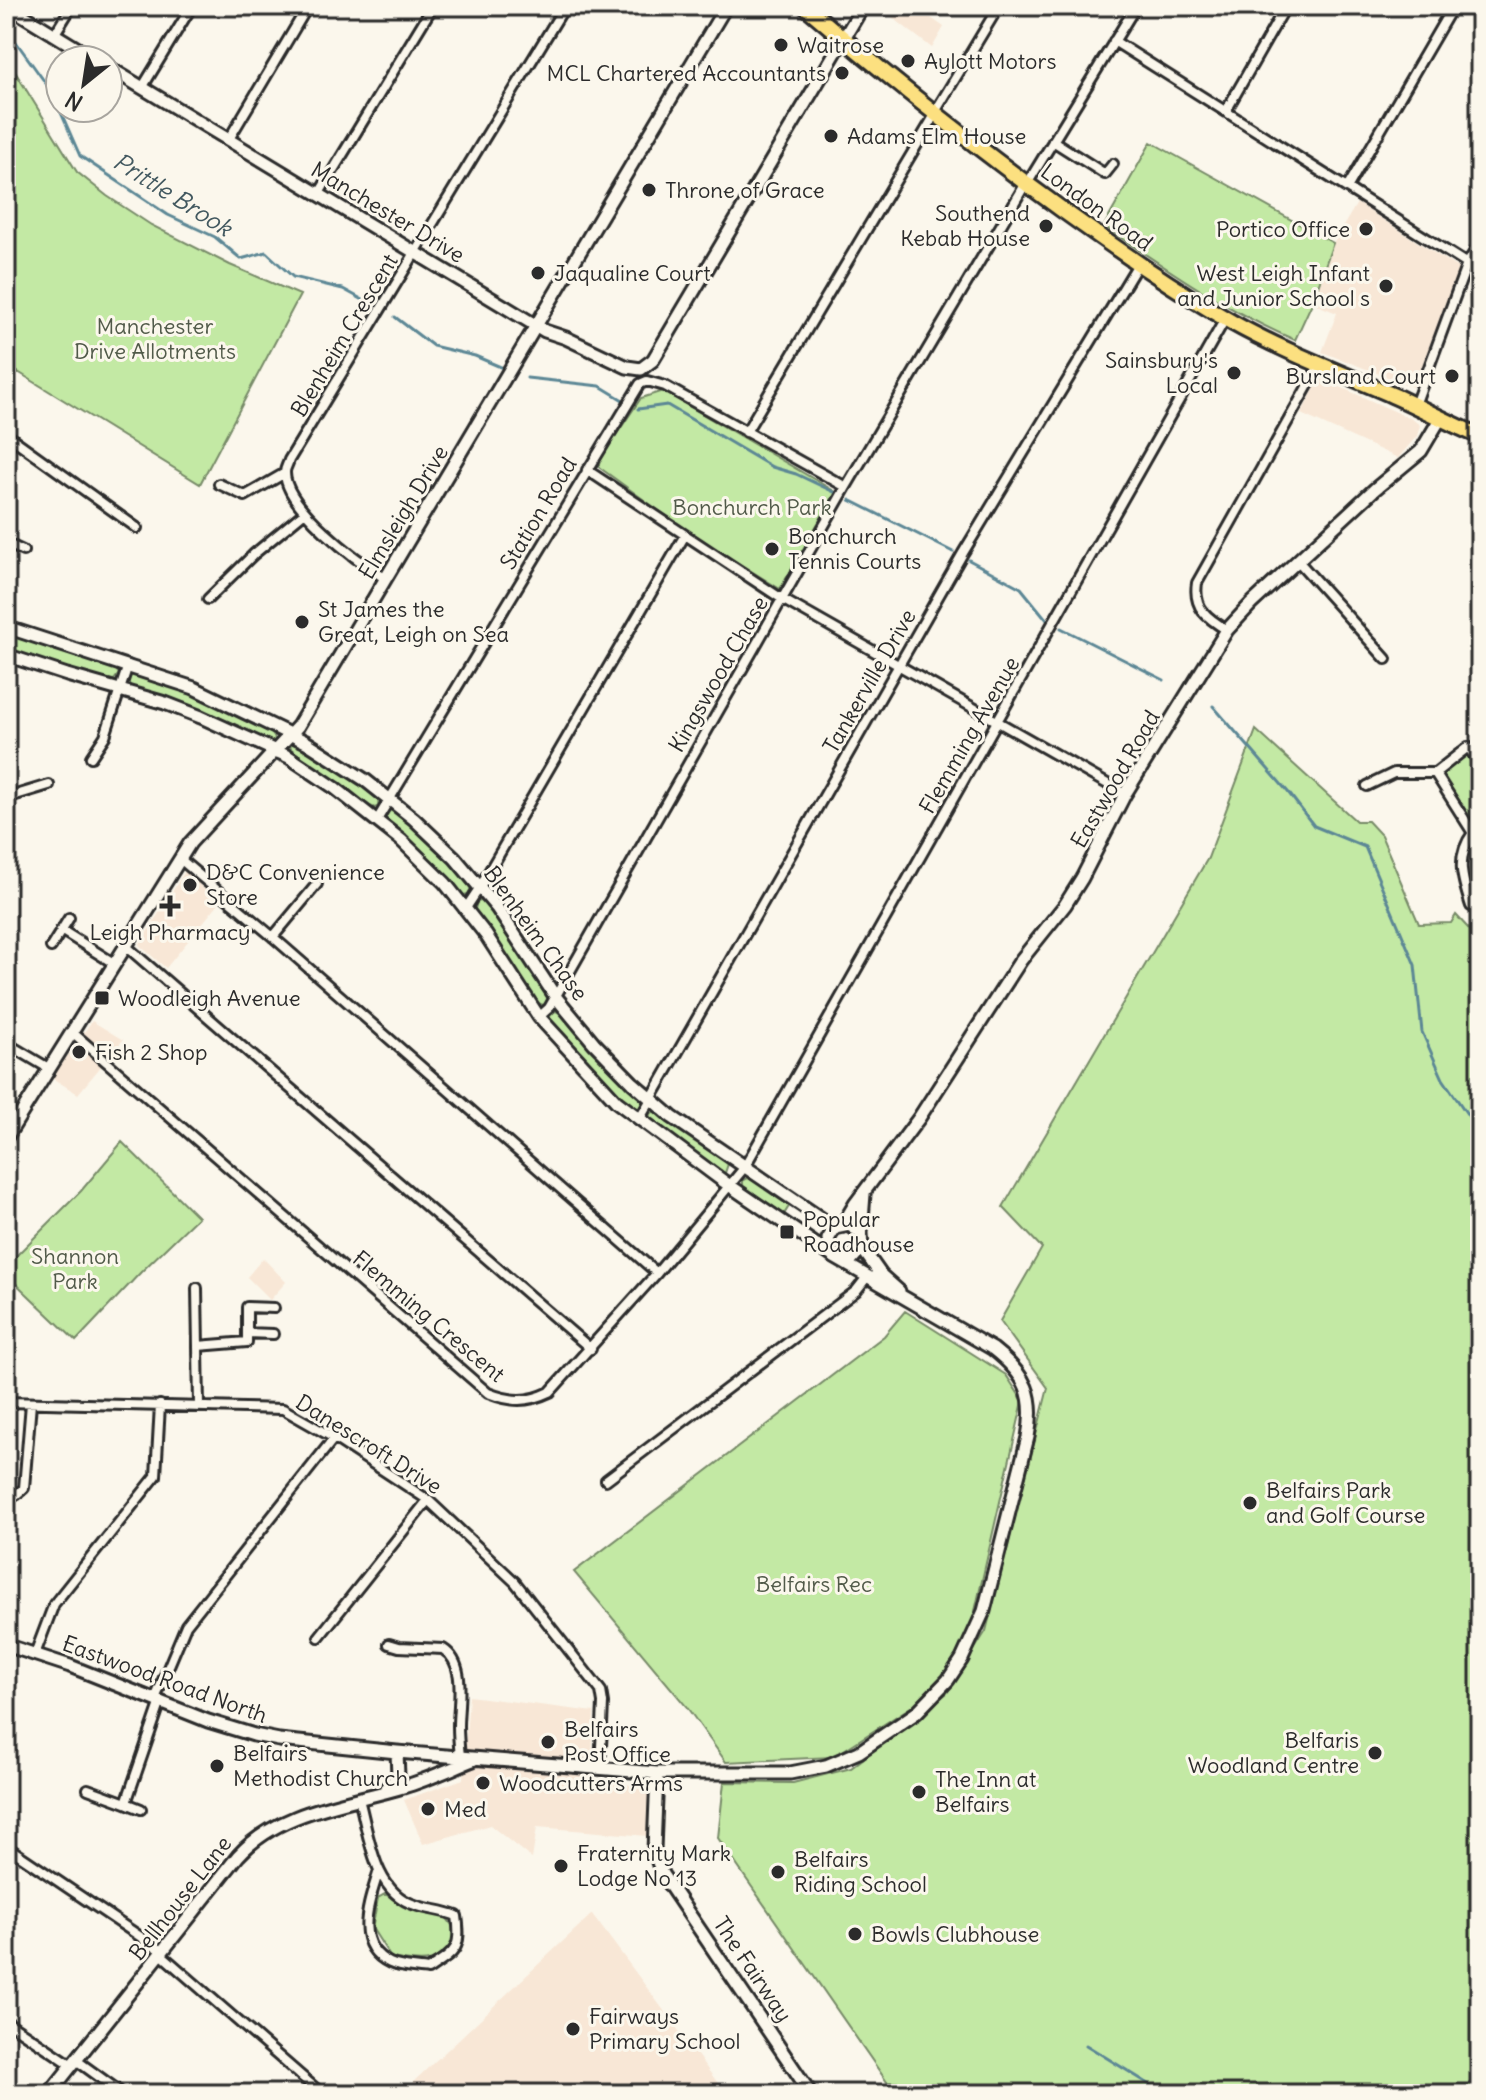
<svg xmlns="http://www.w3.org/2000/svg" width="1486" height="2100" viewBox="0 0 1486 2100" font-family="Delius,sans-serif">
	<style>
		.built { fill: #f8e7d6 }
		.green { fill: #c3e9a4; stroke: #778a68; stroke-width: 2 }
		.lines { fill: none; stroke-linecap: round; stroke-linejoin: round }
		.stream { stroke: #5b8795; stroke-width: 3 }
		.minor-casing { stroke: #2b2b2b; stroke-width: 14 }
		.tertiary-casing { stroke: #2b2b2b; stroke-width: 17 }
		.primary-casing { stroke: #2b2b2b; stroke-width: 20 }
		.minor { stroke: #fbf7ec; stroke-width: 8 }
		.tertiary { stroke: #fbf7ec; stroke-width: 11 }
		.primary { stroke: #fce080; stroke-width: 14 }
		.poi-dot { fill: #2b2b2b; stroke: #fbf7ec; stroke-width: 3 }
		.labels { text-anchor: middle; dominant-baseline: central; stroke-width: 6; stroke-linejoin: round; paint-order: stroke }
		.poi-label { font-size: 22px; fill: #2b2b2b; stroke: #fbf7ec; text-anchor: start }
		.street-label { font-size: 22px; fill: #2b2b2b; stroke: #fbf7ec }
		.park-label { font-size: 22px; fill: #515a49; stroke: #fbf7ec }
		.water-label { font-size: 24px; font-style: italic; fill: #435960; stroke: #fbf7ec }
	</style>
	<rect width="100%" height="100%" fill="#fbf7ec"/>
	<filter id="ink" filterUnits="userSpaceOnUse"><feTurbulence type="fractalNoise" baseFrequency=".0125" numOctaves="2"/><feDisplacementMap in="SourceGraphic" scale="16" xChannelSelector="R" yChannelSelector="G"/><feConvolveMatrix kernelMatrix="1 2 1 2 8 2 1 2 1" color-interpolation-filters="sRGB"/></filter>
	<g filter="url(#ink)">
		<!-- built -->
		<path class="built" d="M893 6H914L944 27 932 48 888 14Z
			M1357 203 1461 270 1413 387 1322 352 1337 313 1312 303 1333 243Z
			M1320 378 1412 419 1420 425 1417 436 1398 458 1301 414Z
			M185 871 219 903 166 968 139 945Z
			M92 1021 123 1040 78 1094 52 1078Z
			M263 1258 286 1282 270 1300 247 1277Z
			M469 1696 594 1712 591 1782 649 1786 648 1836 537 1827 532 1859 490 1825 423 1844 404 1800 463 1779Z
			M592 1914 726 2094H424L412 2083Z"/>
		<!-- green -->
		<path class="green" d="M6 57 77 172 107 196 151 225 230 265 300 295 200 484 18 372 6 388Z
			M1151 142 1333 243 1312 303 1295 340C1227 311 1165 268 1104 226Z
			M663 391 836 492 780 589 687 531 596 465 641 398Z
			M6 634 114 667 119 674 114 680C76 677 41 661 6 649Z
			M133 673C161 681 265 713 275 739L273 742 267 741 202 712 132 687 127 682Z
			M1256 730 1356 821H1368L1381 835 1419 924 1451 923 1456 915 1480 941V2094H1063L887 2082 718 1838 724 1782 793 1783 851 1768 947 1693 986 1631 1048 1388 1000 1321 1042 1248 1003 1207 1208 858Z
			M296 741 334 763 379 796 378 806 375 808 367 805 292 751 290 745Z
			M1467 751 1480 768V825L1474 828 1438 774Z
			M393 809 438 848 471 888 468 894 464 895 457 890 386 820V813Z
			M481 901C498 908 536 976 548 995L546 1003 543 1005 533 1001 474 912 477 902Z
			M555 1011 562 1013 618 1075 643 1099 640 1108H631L613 1091 550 1022V1016Z
			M657 1111 729 1161 724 1176 649 1121 650 1113Z
			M122 1142 198 1217 141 1272 76 1341 6 1274V1266L81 1191Z
			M751 1176 791 1203 783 1216 743 1188V1180Z
			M905 1311 1006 1375 1023 1401 970 1633 934 1692 833 1757 726 1762 686 1706 574 1572 884 1336Z
			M385 1894C393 1899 401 1905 409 1908 433 1917 447 1905 456 1936 438 1968 423 1963 391 1958L372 1928 378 1898Z"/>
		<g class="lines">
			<!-- stream -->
			<path class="stream" d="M9 32 52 92 80 156 168 215 215 237 241 259 266 252 293 277 343 289 376 307
				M395 317 433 346 475 356 503 368
				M527 378 600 386 623 400
				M638 409 667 405 772 467 796 474 836 493
				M850 500 953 552
				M969 560 1021 588 1047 620
				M1061 628 1164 680
				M1213 706 1288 792 1314 826 1365 847 1415 965 1422 1032 1443 1079 1480 1133
				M1086 2045 1165 2094
				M1391 2094 1401 2085"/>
			<!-- minor casing -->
			<g class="minor-casing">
				<path id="minor" d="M54 35 72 6
					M1114 41 1467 264
					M142 88 192 6
					M1226 111 1286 6
					M935 112 999 6
					M229 139 308 6
					M1053 141 1105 174 1113 164
					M1027 184 1136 6
					M1347 188 1453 6
					M318 195 433 6
					M1415 405 1467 264 1480 243
					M746 432 936 113
					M6 434 137 528
					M587 470 782 599 1125 794
					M219 484 245 496 285 473
					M6 543 23 551
					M1298 561 1386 659
					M386 579C359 562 284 507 285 472 285 468 288 464 289 460L565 6
					M208 599 254 554 305 512
					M1227 630C1207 618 1193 608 1197 583L1320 364
					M91 757 105 736 128 665
					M1480 763 1468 747 1435 773 1473 833 1480 829
					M1367 786 1394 773H1435
					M6 798 49 785
					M377 820 640 384 647 381 665 386 846 487
					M180 859 273 937 657 1273
					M1471 906C1462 879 1455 857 1473 833
					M466 908 480 887 685 535
					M61 930 115 964
					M273 937 317 884
					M126 946 591 1349
					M51 947 69 918
					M539 1017 549 1008 846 487 1026 183
					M72 1032 488 1393C511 1402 527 1403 550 1392L657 1273 744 1168 1225 319
					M6 1043 50 1069
					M639 1120 963 553 1138 264
					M197 1288 199 1406
					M247 1333 273 1334
					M198 1346 247 1342V1307L274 1308
					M6 1402 283 1409 334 1438 428 1500 515 1582 601 1691 603 1703 600 1769
					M606 1480 856 1291 867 1277
					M6 1494 16 1495 24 1488 31 1403
					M319 1637 428 1500
					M389 1644 399 1647 443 1649C467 1664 458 1702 458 1726 458 1736 459 1747 460 1757
					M35 1654 54 1604 156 1476 160 1405
					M155 1699 186 1625 334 1438
					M88 1789 126 1803 161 1701
					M359 1799C369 1835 374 1893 415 1905 429 1910 443 1910 457 1916 462 1950 455 1952 428 1970 416 1968 400 1968 390 1963 351 1944 370 1901 379 1870
					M126 1803 141 1809
					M6 1846 163 1952
					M162 1955 322 2094
					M6 2021 72 2065
					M76 2060 123 2094"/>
			</g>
			<!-- tertiary casing -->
			<g class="tertiary-casing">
				<path id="tertiary" d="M8 6 96 60
					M108 67 545 331 566 338 627 367 641 369 653 360 863 6
					M6 627 194 688 306 742 365 780 414 819 455 858 497 908 555 996 594 1043 633 1083 672 1117 835 1228
					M6 655 67 675 165 703 201 717 289 757 335 788 401 840 445 883 486 935 539 1017 617 1102 723 1181 834 1257 993 1349C1026 1375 1036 1395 1028 1437L984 1611 962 1659 948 1680 916 1713 859 1752 826 1766 790 1773H657L397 1752 279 1740 254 1735 208 1721 70 1666 6 1645
					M6 1138 190 843 298 726 726 6
					M843 1224 855 1204 919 1118 1021 960 1065 905 1082 878 1125 794 1227 630 1251 604 1375 489 1421 451 1440 419
					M862 1248 881 1275 899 1291
					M831 1253 828 1239 835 1228 849 1225 861 1233
					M840 1260 852 1259 862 1248 861 1233 864 1194
					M657 1773 654 1850 662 1874 811 2094
					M385 1790 398 1776 397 1752
					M49 2094 238 1856C279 1810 346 1804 403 1787 427 1780 450 1769 473 1760"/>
			</g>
			<!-- primary casing -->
			<g class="primary-casing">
				<path id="primary" d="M805 6C888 77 973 145 1061 209 1117 249 1173 289 1233 323 1283 351 1339 372 1392 395 1422 408 1450 424 1480 436"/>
			</g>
			<!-- minor -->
			<use href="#minor" class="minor"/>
			<!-- tertiary -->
			<use href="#tertiary" class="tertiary"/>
			<!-- primary -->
			<use href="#primary" class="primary"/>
		</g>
	</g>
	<!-- markers -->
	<g class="poi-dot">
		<circle cx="781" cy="45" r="8"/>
		<circle cx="908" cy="61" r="8"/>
		<circle cx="842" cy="73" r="8"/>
		<circle cx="831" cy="136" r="8"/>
		<circle cx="649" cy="190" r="8"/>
		<circle cx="1046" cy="226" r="8"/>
		<circle cx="1366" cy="229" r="8"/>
		<circle cx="538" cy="273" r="8"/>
		<circle cx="1386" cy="286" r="8"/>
		<circle cx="1234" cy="373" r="8"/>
		<circle cx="1452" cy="376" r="8"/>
		<circle cx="772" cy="549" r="8"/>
		<circle cx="302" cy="622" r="8"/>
		<circle cx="190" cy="885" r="8"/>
		<path d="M166 894h8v8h8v8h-8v8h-8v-8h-8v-8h8z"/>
		<rect x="94" y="990" width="16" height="16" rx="4"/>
		<circle cx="79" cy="1052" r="8"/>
		<rect x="779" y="1224" width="16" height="16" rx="4"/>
		<circle cx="1250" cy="1503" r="8"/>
		<circle cx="548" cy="1742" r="8"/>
		<circle cx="1375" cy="1753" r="8"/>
		<circle cx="217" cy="1766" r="8"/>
		<circle cx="483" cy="1783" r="8"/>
		<circle cx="919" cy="1792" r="8"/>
		<circle cx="428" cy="1809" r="8"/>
		<circle cx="561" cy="1866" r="8"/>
		<circle cx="778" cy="1872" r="8"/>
		<circle cx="855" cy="1934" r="8"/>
		<circle cx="573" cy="2029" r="8"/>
	</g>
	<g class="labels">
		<!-- poi labels -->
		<g class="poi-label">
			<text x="797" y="45">Waitrose</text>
			<text x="924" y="61">Aylott Motors</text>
			<text x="826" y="73" text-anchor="end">MCL Chartered Accountants</text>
			<text x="847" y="136">Adams Elm House</text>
			<text x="665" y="190">Throne of Grace</text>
			<text x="1030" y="213" text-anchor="end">Southend<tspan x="1030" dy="25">Kebab House</tspan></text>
			<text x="1350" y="229" text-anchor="end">Portico Office</text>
			<text x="554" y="273">Jaqualine Court</text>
			<text x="1370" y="273" text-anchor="end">West Leigh Infant<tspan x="1370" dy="25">and Junior School s</tspan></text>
			<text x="1218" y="360" text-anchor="end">Sainsbury's<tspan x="1218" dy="25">Local</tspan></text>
			<text x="1436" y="376" text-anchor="end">Bursland Court</text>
			<text x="788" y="536">Bonchurch<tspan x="788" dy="25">Tennis Courts</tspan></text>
			<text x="318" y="609">St James the<tspan x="318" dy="25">Great, Leigh on Sea</tspan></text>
			<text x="206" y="872">D&amp;C Convenience<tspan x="206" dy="25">Store</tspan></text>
			<text x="170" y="932" text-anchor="middle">Leigh Pharmacy</text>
			<text x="118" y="998">Woodleigh Avenue</text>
			<text x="95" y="1052">Fish 2 Shop</text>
			<text x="803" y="1219">Popular<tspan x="803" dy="25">Roadhouse</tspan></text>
			<text x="1266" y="1490">Belfairs Park<tspan x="1266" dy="25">and Golf Course</tspan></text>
			<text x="564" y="1729">Belfairs<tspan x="564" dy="25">Post Office</tspan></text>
			<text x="1359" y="1740" text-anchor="end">Belfaris<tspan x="1359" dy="25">Woodland Centre</tspan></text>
			<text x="233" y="1753">Belfairs<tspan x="233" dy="25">Methodist Church</tspan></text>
			<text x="935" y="1779">The Inn at<tspan x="935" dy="25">Belfairs</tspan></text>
			<text x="499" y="1783">Woodcutters Arms</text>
			<text x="444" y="1809">Med</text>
			<text x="577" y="1853">Fraternity Mark<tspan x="577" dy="25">Lodge No 13</tspan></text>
			<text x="794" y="1859">Belfairs<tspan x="794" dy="25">Riding School</tspan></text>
			<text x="871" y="1934">Bowls Clubhouse</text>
			<text x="589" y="2016">Fairways<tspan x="589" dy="25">Primary School</tspan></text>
		</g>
		<!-- street labels -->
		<g class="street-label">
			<text transform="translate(1097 207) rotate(36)">London Road</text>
			<text transform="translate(388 212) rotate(31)">Manchester Drive</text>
			<text transform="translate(344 335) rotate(-59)">Blenheim Crescent</text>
			<text transform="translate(403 512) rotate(-59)">Elmsleigh Drive</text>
			<text transform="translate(538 513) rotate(-59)">Station Road</text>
			<text transform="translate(718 674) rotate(-60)">Kingswood Chase</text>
			<text transform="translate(869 681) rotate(-60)">Tankerville Drive</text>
			<text transform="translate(969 735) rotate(-60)">Flemming Avenue</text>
			<text transform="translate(1115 779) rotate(-60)">Eastwood Road</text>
			<text transform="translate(536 933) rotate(54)">Blenheim Chase</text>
			<text transform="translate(429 1316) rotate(40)">Flemming Crescent</text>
			<text transform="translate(369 1444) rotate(32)">Danescroft Drive</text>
			<text transform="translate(165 1679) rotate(20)">Eastwood Road North</text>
			<text transform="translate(180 1898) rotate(-52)">Bellhouse Lane</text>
			<text transform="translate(753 1969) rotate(56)">The Fairway</text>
		</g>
		<!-- park labels -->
		<g class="park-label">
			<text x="155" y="326">Manchester<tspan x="155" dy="25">Drive Allotments</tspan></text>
			<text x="752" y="507">Bonchurch Park</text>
			<text x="75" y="1256">Shannon<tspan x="75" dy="25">Park</tspan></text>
			<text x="814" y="1584">Belfairs Rec</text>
		</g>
		<!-- water labels -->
		<g class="water-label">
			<text transform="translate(173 194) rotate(32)">Prittle Brook</text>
		</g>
	</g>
	<!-- margin -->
	<rect width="1486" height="2100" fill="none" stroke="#fbf7ec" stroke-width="32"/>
	<rect x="16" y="16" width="1454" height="2068" fill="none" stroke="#2b2b2b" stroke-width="3" filter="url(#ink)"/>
	<!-- north arrow -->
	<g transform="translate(84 84) rotate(210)"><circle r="38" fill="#fbf7ec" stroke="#a8a59f" stroke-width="2"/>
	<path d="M0-6L14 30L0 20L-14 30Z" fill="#2b2b2b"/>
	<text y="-12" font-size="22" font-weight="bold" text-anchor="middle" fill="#2b2b2b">N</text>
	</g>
</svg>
